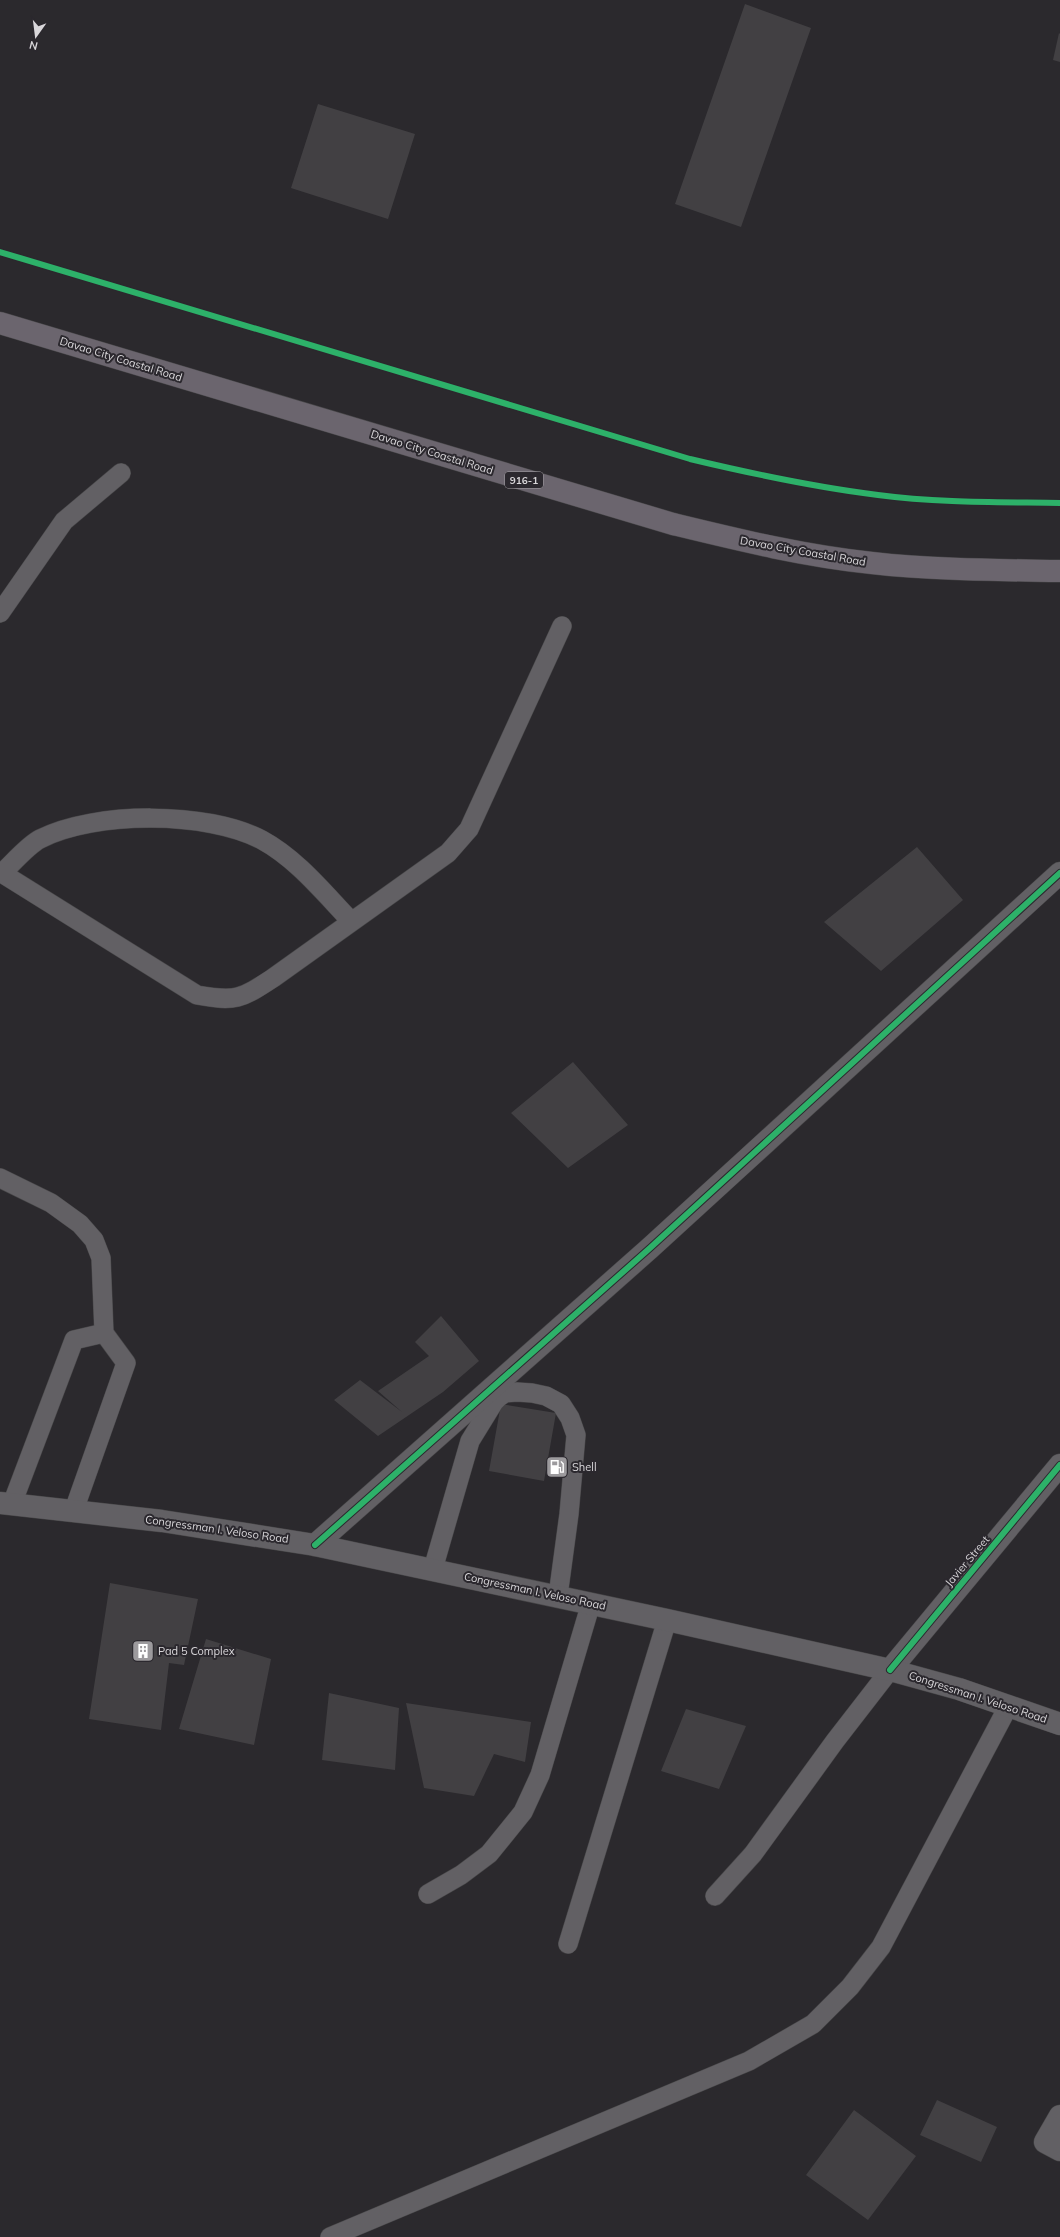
<svg xmlns="http://www.w3.org/2000/svg" width="1060" height="2237" viewBox="0 0 1060 2237" font-family="Mulish,sans-serif">
	<style>
		.building { fill: #424043 }
		.lines { fill: none; stroke-linecap: round; stroke-linejoin: round }
		.lane-casing { stroke: #474648; stroke-width: 20 }
		.street-casing { stroke: #474648; stroke-width: 23 }
		.secondary-casing { stroke: #474648; stroke-width: 23 }
		.primary-casing { stroke: #474648; stroke-width: 23 }
		.lane { stroke: #626064; stroke-width: 19 }
		.street { stroke: #626064; stroke-width: 22 }
		.secondary { stroke: #626064; stroke-width: 22 }
		.primary { stroke: #6b656e; stroke-width: 22 }
		.cycleway-casing { stroke: #2b282e; stroke-width: 8 }
		.cycleway { stroke: #2db169; stroke-width: 6 }
		.labels { text-anchor: middle; dominant-baseline: central; stroke-width: 4; stroke-linejoin: round; paint-order: stroke }
		.shield { fill: #2b282e; stroke: #a5a2a6; stroke-width: 1 }
		.shield-label { font-size: 10px; font-weight: bold; fill: #d9d7da }
		.street-label { font-size: 11px; fill: #d9d7da; stroke: #2b282e }
		.poi-label { font-size: 11px; fill: #d9d7da; stroke: #2b282e; text-anchor: start }
	</style>
	<rect width="100%" height="100%" fill="#2b292d"/>
	<!-- building -->
	<path class="building" d="M745 4 811 28 741 227 675 204Z
		M1059 33 1060 34V62L1053 60Z
		M318 104 415 134 388 219 291 188Z
		M917 847 963 900 881 971 824 922Z
		M573 1062 628 1125 568 1168 511 1113Z
		M441 1316 479 1361 443 1392 378 1436 334 1400 360 1380 402 1412 378 1391 429 1356 415 1342Z
		M501 1404 556 1413 544 1481 489 1471Z
		M110 1583 198 1599 184 1665 169 1663 161 1730 89 1719Z
		M206 1639 271 1659 254 1745 179 1729Z
		M329 1693 399 1708 395 1770 322 1760Z
		M406 1703 531 1722 525 1762 494 1754 474 1796 424 1788Z
		M686 1709 746 1726 719 1789 661 1771Z
		M937 2100 997 2127 981 2162 920 2135Z
		M854 2110 916 2156 868 2220 806 2175Z"/>
	<g class="lines">
		<!-- lane casing -->
		<g class="lane-casing">
			<path id="lane" d="M0 613 64 521 121 473
				M0 872 197 995C236 1002 241 999 273 978L448 853 469 829 562 626
				M2 873C12 864 28 845 40 839 95 811 207 811 262 840 297 859 324 893 351 921
				M0 1178 51 1203 80 1224 94 1240 101 1258 104 1333 126 1363 74 1510
				M12 1504 74 1340 104 1333
				M433 1569 470 1441 494 1402 499 1397 505 1393 517 1392 532 1393 546 1396 561 1404 570 1418 576 1435 569 1514 558 1596
				M428 1894 461 1875 489 1854 523 1812 540 1775 591 1603
				M715 1896 753 1854 835 1741 890 1670
				M568 1944 667 1620
				M330 2237 749 2061 813 2024 850 1987 881 1947 1009 1705"/>
		</g>
		<!-- street casing -->
		<g class="street-casing">
			<path id="street" d="M315 1545 650 1248 1060 873
				M890 1670 1060 1465
				M1060 2116 1045 2142 1060 2150"/>
		</g>
		<!-- secondary casing -->
		<g class="secondary-casing">
			<path id="secondary" d="M0 1503 162 1521 315 1545 667 1620 890 1670 959 1689 1060 1724"/>
		</g>
		<!-- primary casing -->
		<g class="primary-casing">
			<path id="primary" d="M0 323 673 524C739 540 804 556 872 563 934 570 997 570 1060 571"/>
		</g>
		<!-- lane -->
		<use href="#lane" class="lane"/>
		<!-- street -->
		<use href="#street" class="street"/>
		<!-- secondary -->
		<use href="#secondary" class="secondary"/>
		<!-- primary -->
		<use href="#primary" class="primary"/>
		<!-- cycleway casing -->
		<g class="cycleway-casing">
			<path id="cycleway" d="M0 252 690 459C753 474 814 487 878 495 938 503 1000 502 1060 503
				M315 1545 650 1248 1060 873
				M890 1670 1060 1465"/>
		</g>
		<!-- cycleway -->
		<use href="#cycleway" class="cycleway"/>
	</g>
	<!-- icons -->
	<defs>
		<g id="fuel-square" transform="scale(1.15)"><rect x="-9" y="-9" width="18" height="18" rx="4" fill="#9c9a9d" stroke="#2b282e"/><path d="M-5.5-6h7V0h2V4h1.3V-2.5L3-4.5l.8-.8L6-3V5H2.5V1h-1V6h-7ZM-4.2-4.7v3.2H.2V-4.7Z" fill="#fff"/></g>
		<g id="building-square" transform="scale(1.15)"><rect x="-9" y="-9" width="18" height="18" rx="4" fill="#9c9a9d" stroke="#2b282e"/><path d="M-4-6H4V6H1V3H-1V6H-4ZM-2.5-4.3h1.7v1.8h-1.7ZM.8-4.3h1.7v1.8H.8ZM-2.5-1h1.7V.8h-1.7ZM.8-1h1.7V.8H.8Z" fill="#fff"/></g>
	</defs>
	<g fill-rule="evenodd">
		<use href="#fuel-square" x="557" y="1467"/>
		<use href="#building-square" x="143" y="1651"/>
	</g>
	<g class="labels">
		<!-- shield labels -->
		<rect class="shield" x="505" y="472" width="38" height="16" rx="3"/>
		<g class="shield-label">
			<text x="524" y="480">916-1</text>
		</g>
		<!-- street labels -->
		<g class="street-label">
			<text transform="translate(121 359) rotate(17)">Davao City Coastal Road</text>
			<text transform="translate(432 452) rotate(17)">Davao City Coastal Road</text>
			<text transform="translate(803 551) rotate(10)">Davao City Coastal Road</text>
			<text transform="translate(217 1529) rotate(8)">Congressman I. Veloso Road</text>
			<text transform="translate(967 1561) rotate(-50)">Javier Street</text>
			<text transform="translate(535 1591) rotate(12)">Congressman I. Veloso Road</text>
			<text transform="translate(978 1697) rotate(18)">Congressman I. Veloso Road</text>
		</g>
		<!-- poi labels -->
		<g class="poi-label">
			<text x="572" y="1467">Shell</text>
			<text x="158" y="1651">Pad 5 Complex</text>
		</g>
	</g>
	<!-- north arrow -->
	<g transform="translate(36 36) rotate(194)" stroke="#2b282e" stroke-width="3" paint-order="stroke">
	<path d="M0-3L7 15L0 10L-7 15Z" fill="#d9d7da"/>
	<text y="-6" font-size="11" font-weight="bold" text-anchor="middle" fill="#d9d7da">N</text>
	</g>
</svg>
